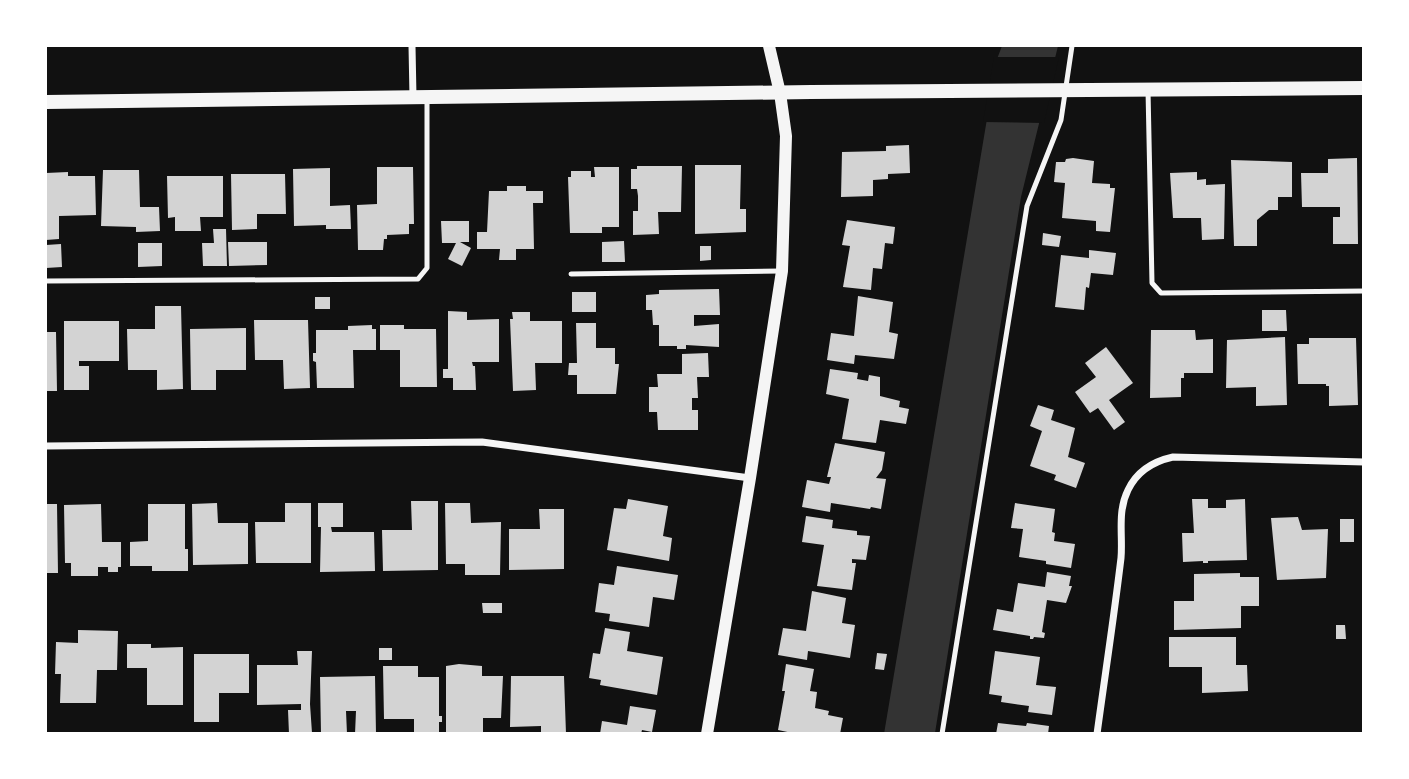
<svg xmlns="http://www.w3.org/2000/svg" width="1409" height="779" viewBox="0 0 1409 779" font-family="Jost,sans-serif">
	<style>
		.water { fill: #333 }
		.pier { fill: #111 }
		.building { fill: #d3d3d3 }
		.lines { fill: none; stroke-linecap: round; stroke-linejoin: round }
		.service { stroke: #f5f5f5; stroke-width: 5 }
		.minor { stroke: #f5f5f5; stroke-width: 7 }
		.tertiary { stroke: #f5f5f5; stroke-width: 12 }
		.secondary { stroke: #f5f5f5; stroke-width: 14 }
	</style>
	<rect width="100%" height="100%" fill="#111"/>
	<!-- water -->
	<path class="water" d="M1002 46H1058L1021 197 935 733 884 734 997 59Z"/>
	<!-- pier -->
	<path class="pier" d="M994 57H1059L1044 123 983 122Z"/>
	<!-- building -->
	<path class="building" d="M909 145 910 173 888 174V179L873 180V196L841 197 842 152 886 151V146Z
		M1073 158 1094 161 1092 183 1110 184V188H1115L1110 232 1096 231V221L1062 218 1065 183 1054 182 1056 162H1065L1066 159Z
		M1357 158 1358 244H1333V217H1340V207H1302L1301 173H1328V159Z
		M1231 160 1292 162V197H1278V210H1269L1257 220V246H1234Z
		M695 165H741L740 209H746V232L695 234Z
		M637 166H682L681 212H658L659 234 633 235V211H638V196L637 189H631V169H637Z
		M377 167H413L414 224H409V234L387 235V239H384L383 250H358L357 205 377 204Z
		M594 167H619V227H602V233H570L568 177H571V171H591V177H595Z
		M330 168V206L350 205 351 229H326V225L294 226 293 169Z
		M103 170H139L140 207H159L160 231 136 232V227L101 226Z
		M68 172V176H95L96 215 59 216V239L46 240V173Z
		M1197 172V180L1206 179V185L1225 184 1224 239 1202 240 1201 218H1173L1170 173Z
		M231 174H285L286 214H257V229L232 230Z
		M167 176H223V217H200L201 231H175V217L168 218Z
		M507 186H526V191H543V203H533L534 249H516V260H499L500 249H477V232H487L489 191H507Z
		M847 220 895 227 893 244 885 243 882 269 873 268 871 290 843 287 850 246 842 245Z
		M441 221H469V242H460L471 248 462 266 448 259 456 243H442Z
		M213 229H226L227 266H203L202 243H214Z
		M1043 233 1061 236 1059 247 1042 245Z
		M624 241 625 262H602V242Z
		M228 242H267V265L229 266Z
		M138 243H162V266L138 267Z
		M61 244 62 267 46 268V245Z
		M700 246H711V260L700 261Z
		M1089 250 1116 253 1113 275 1091 273 1089 288 1086 287 1084 310 1055 307 1061 255 1089 258Z
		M719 289 720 315H694V326L719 324V347L686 345V349H677V346H659V325H653L652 310H646V295L659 294V290Z
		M572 292H596V312H572Z
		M858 296 893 302 889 332 898 334 894 359 855 355 854 364 827 360 831 333 854 336Z
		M315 297H330V309H315Z
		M155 306H181L183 389 157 390V370H128L127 329H155Z
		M1262 310H1286L1287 331H1262Z
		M448 311 467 312V320L499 319V362H472L473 366H475L476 390H453V378H443V369H448Z
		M512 312H530V321H562V363H535L536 390 513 391 510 319H513Z
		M254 320H308L310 388 284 389 283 360H255Z
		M64 321H119V361H79V366H89V390H64Z
		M576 323H596V348H615V364H619L616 394H577V375H568L569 363H577Z
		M372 325V329H376V350H353L354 388H317L316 362 313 361V353H316V330H348V326Z
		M380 325H404V329H436L437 387H400V350H380Z
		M246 328V370H216V390H191L190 329Z
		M1151 330H1195L1196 340 1213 339V373H1184V378H1181V397L1150 398Z
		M46 332H56L57 391H46Z
		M1285 337 1287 405 1256 406V387L1226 388 1227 340Z
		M1309 338H1356L1358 405 1329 406V386H1326V384H1298L1297 344H1309Z
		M1106 347 1133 383 1109 400 1125 422 1114 430 1098 408 1090 413 1075 392 1096 377 1085 363Z
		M708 353 709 377H697L698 398H692V410H698V430H658L657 412H649V387H658L657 374H682V354Z
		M830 369 858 373 857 379 868 381 869 375 880 377V396L900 401 899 407 909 409 906 424 880 420 876 443 842 439 849 399 826 394Z
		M1038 405 1054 410 1051 420 1075 428 1068 457 1085 463 1076 488 1054 480 1056 475 1030 466 1042 431 1030 426Z
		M835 443 885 452 882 470 876 478 886 479 881 509 871 507 870 509 831 503 830 512 802 507 807 480 829 484 831 477H827Z
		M628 499 668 506 663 536 672 538 669 561 607 550 614 508 626 509Z
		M1192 499H1208V508H1226V500L1245 499 1247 560 1208 561V563H1203V561L1183 562 1182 533H1194Z
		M411 501H438V570L383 571 382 530H412Z
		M217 503 218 523H248V564L193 565 192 504Z
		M285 503H311V563H256L255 522H285Z
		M318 503H343V527H331L332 532H374L375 571 320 572 321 527H318Z
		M445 503H470L471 523 501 522 500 575H465V564H446Z
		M1015 503 1055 509 1052 532 1055 533 1054 541 1075 544 1071 568 1046 564V561L1019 557 1023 529 1011 528Z
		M46 504H57L58 573H46Z
		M101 504 102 542H121V567H118V572H108V567H98V576H71V563H65L64 505Z
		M148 504H185V549H188V571H152V566H130V542L148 541Z
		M539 509H564V569L509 570V529H540Z
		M806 516 833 520 832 528 857 531V535L870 536 866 560 852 559V563H856L852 590 817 586 824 545 802 542Z
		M1298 517 1302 530 1328 529 1326 578 1277 580 1271 518Z
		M1340 519H1354V542H1340Z
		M617 566 678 575 674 600 653 597 649 627 609 621 610 614 595 612 599 583 614 585Z
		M1047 572 1071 576 1069 586H1072L1066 603 1047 600 1042 632 1045 633 1044 638 1034 637 1033 639H1030V636L993 630 997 609 1013 612 1018 583 1045 587Z
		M1240 573V577H1259V606H1241V628L1174 630V601H1194V574Z
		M812 591 846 598 842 623 855 625 850 658 808 651 807 660 778 655 783 628 806 631Z
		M482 603H502V613H483Z
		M1336 625H1345L1346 639H1336Z
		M605 628 630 632 627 651 663 657 657 695 600 685 601 680 589 678 593 653 600 654Z
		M78 630 118 631 117 670H97L96 703H60L61 674H55L56 642 78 643Z
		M1169 637H1236V665H1247L1248 691 1202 693V667H1169Z
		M127 644H151V648L183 647V705H147V668H127Z
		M379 648H392V660H379Z
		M297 651H312L310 704 312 733 289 734 288 710H301V704L257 705V665H298Z
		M995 651 1040 657 1036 685 1056 687 1052 715 1028 712 1029 706 1001 702 1002 696 989 694Z
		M877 653 887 654 884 670 875 669Z
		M194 654H249V693H219V722H194Z
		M459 664 482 666V676H503L501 718H483V734H446V666Z
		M786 664 814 669 810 691 817 692 815 708 829 711 828 715 843 718 840 734H797L778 730 785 691H782Z
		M383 666H418V677H439V716H442V722H439V734H414V719H384Z
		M375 676 376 734H355L356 711H346L347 734H321L320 677Z
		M511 676H564L566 734H541V726L510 727Z
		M630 706 656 710 652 732 642 730 641 734H600L602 721 627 725Z
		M998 723 1026 726 1027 723 1049 726 1048 734H996Z"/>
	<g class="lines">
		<!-- service -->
		<path class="service" d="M1148 90 1152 283 1161 293 1364 291
			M571 274 781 271
			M46 281 418 279 427 268V98
			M942 734 1027 206 1061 120 1072 46"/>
		<!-- minor -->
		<path class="minor" d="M412 46 413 97
			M46 446 482 442 750 478
			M1097 734C1105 675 1114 617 1121 558 1123 536 1117 512 1128 490 1137 471 1155 461 1173 457L1364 462"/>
		<!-- tertiary -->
		<path class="tertiary" d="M707 734 750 478 782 271 786 136 780 93 769 46"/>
		<!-- secondary -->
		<path class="secondary" d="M46 102 811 92 1364 88"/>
	</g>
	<!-- border -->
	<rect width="1409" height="779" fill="none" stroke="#ffffff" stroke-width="94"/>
</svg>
